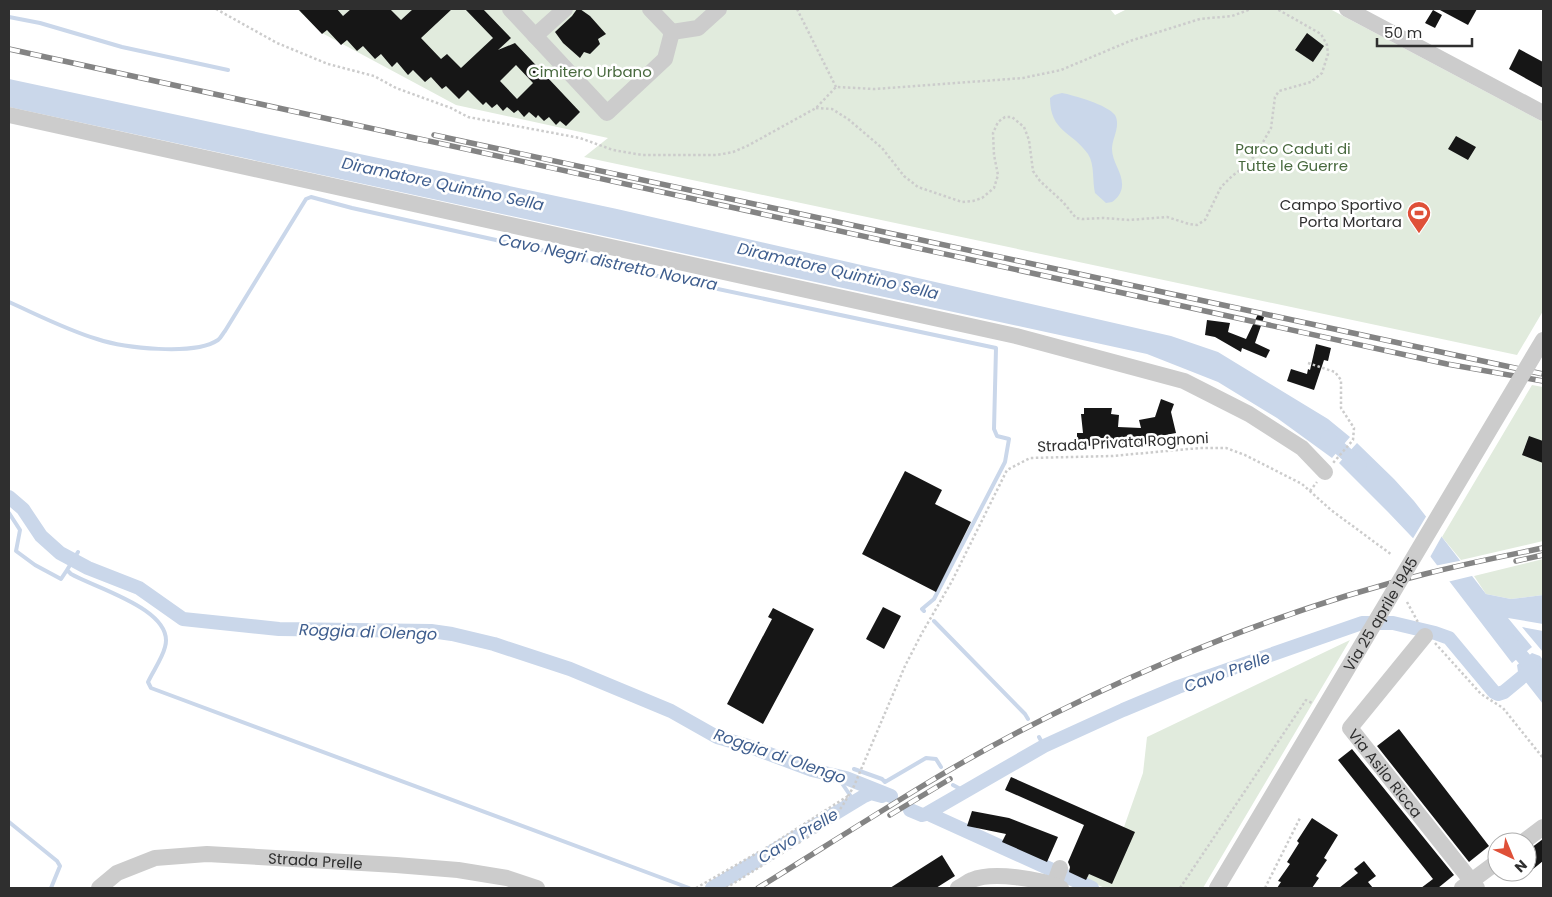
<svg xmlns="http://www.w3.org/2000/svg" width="1552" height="897" viewBox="0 0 1552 897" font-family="Poppins,sans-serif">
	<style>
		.green { fill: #e1ebdd }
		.water { fill: #cad7ea }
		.pier { fill: #fff }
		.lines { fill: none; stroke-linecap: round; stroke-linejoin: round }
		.stream { stroke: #cad7ea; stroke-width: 4 }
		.canal { stroke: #cad7ea; stroke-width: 14 }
		.building { fill: #161616; fill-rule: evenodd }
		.path { stroke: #ccc; stroke-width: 2.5; stroke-dasharray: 2.5 2.5; stroke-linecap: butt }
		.minor { stroke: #ccc; stroke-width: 16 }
		.rail-casing { stroke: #848484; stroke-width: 5.5 }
		.rail { stroke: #fff; stroke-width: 4; stroke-dasharray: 11; stroke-linecap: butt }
		.minor-bridge { stroke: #ccc; stroke-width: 16 }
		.labels { text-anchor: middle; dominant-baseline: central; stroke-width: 5; stroke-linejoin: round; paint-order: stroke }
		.park-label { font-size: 15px; fill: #48693e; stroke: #fff }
		.poi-label { font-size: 15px; fill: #2f2f2f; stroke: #fff; text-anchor: end }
		.street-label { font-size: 15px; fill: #2f2f2f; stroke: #fff }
		.water-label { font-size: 16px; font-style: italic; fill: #3f5e8e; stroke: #fff }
	</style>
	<rect width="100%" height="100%" fill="#fff"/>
	<!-- green -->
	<path class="green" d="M297 9H1110L1115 15 1127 9H1330L1543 122V311L1517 355 584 157 608 138 456 105 322 33Z
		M1532 385 1543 387V541L1461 560 1442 537Z
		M1543 559V595L1511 599 1486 594 1474 576Z
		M1350 640 1203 888H1105L1086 880 1089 874 1124 827 1143 773 1147 737Z"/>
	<!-- water -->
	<path class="water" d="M9 79 617 209 1171 336 1218 352 1328 419 1350 437 1332 458 1277 418 1218 382 1147 354 9 107Z
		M1062 93C1073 95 1108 105 1115 115 1121 126 1112 138 1112 149 1112 162 1123 173 1122 186 1122 192 1117 199 1112 202L1106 203 1095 193C1092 181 1095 165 1088 154 1072 131 1050 132 1050 98L1054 95Z
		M1357 443 1394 479 1414 501 1486 594 1511 599 1543 595V624L1508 618 1532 647 1512 663 1430 556 1388 512 1339 463Z
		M1522 627 1543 631V652Z
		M1532 653 1540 656 1543 660V704L1518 672 1517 665Z"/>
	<!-- pier -->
	<path class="pier" d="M1427 515 1443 534 1429 559 1412 540Z
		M1464 560 1476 575 1447 582 1434 566Z"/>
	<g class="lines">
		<!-- stream -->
		<path class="stream" d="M9 17 40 23 122 47 228 70
			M9 302C38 315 67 330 97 339 124 348 194 356 218 340 221 338 223 333 225 331L306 199 311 197 352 208 680 281 996 348 994 429 997 436 1009 439 1005 462 934 599 922 609 924 611
			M9 513 20 530 16 551 35 565 61 579 67 570
			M78 552 67 570 71 574C95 588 176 610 165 647 162 659 153 671 148 682L151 688 689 888
			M934 621 1025 714 1028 719
			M1039 737 1044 746
			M854 769 882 779 885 782 926 758 936 759 941 767
			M837 776 854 801
			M953 785 964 791
			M9 822 57 861 60 866 51 888"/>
		<!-- canal -->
		<path class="canal" d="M1327 437 1360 466
			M9 497 23 509 41 536 60 553 88 568 139 588 183 619 279 629 431 631 452 634 494 644 570 669 671 711 717 737 748 746 812 770 846 778 891 796
			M1510 642 1543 681
			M910 810 922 815 926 814 1044 746 1123 710 1178 687 1362 623H1393L1435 633 1449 638 1494 692 1498 694 1504 692 1533 668
			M931 815 1092 888
			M712 888 864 796 871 793 882 796"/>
	</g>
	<!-- building -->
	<path class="building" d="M298 9H337L343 16 351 9H390L401 20 413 9H452L421 38 441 59 447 54 461 68 493 38 465 9H483L511 38 498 50 515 43 580 112 566 126 560 121 556 125 549 117 544 121 538 115 536 118 529 112 524 117 518 110 514 113 507 107 503 111 497 104 492 108 486 102 483 105 468 90 459 99 446 86 442 89 431 77 425 82 413 70 408 75 397 62 392 67 381 54 375 59 363 46 357 51 347 40 341 45 327 30 322 34ZM516 65 533 83 517 99 500 81Z
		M577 9H580L590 16 606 34 598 39 600 44 590 54 584 52 580 58 563 43 555 32 572 16Z
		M1438 9H1477L1468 25Z
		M1433 10 1442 15 1435 28 1425 23Z
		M1307 33 1324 46 1313 62 1295 50Z
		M1519 49 1543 62V88L1509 69Z
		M1456 136 1476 147 1468 160 1448 149Z
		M1258 314 1264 317 1255 343 1270 350 1266 358 1242 348 1241 352 1215 337 1205 335 1207 320 1230 323 1228 332 1246 339Z
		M1316 344 1331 348 1328 361 1324 360 1314 390 1287 381 1291 369 1307 374 1308 369 1310 370Z
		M1161 399 1174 404 1171 412 1176 433 1155 437 1156 442 1142 445 1077 446V433H1083L1081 414H1084V408H1112L1111 414 1119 415 1118 427 1141 428 1139 420 1155 417Z
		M1529 436 1543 441V463L1522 455Z
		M905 471 942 490 935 504 971 522 936 592 862 554Z
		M883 607 901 616 884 649 866 639Z
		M773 608 814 629 763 724 727 704 772 619 768 617Z
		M1399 729 1489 846 1469 862 1377 746Z
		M1352 749 1454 875 1438 888H1421L1433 879 1338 760Z
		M1011 777 1135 832 1112 884 1089 874 1086 880 1069 872 1070 867 1068 862 1084 825 1005 790Z
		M972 811 1009 818 1058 837 1047 862 1002 842 1006 834 967 826Z
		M1312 818 1338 835 1324 858 1327 860 1316 876 1319 878 1312 888H1277L1281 882 1278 881 1290 864 1287 862 1299 843 1297 841Z
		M1543 839V861L1527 874V851Z
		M942 855 955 876 936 888H890Z
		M1364 861 1376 876 1368 882 1373 888H1339L1358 873 1354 869Z"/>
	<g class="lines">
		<!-- path -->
		<path class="path" d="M216 9 277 43 328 64 374 76 396 88 451 108 468 117 580 138 613 150 642 155H717L733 152 749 145 816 108 836 87 875 89 1023 78 1061 70 1130 41 1200 19 1232 16 1251 9
			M797 9 836 87
			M816 108 832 109 848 119 882 148 904 176 918 187 962 202 973 201 982 198 994 188 998 175 994 155 993 133 998 122 1005 117H1012L1024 127 1029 140 1033 171 1040 181 1063 202 1076 218 1082 219 1104 218 1129 220 1167 217 1189 224 1197 225 1205 220 1221 187 1232 176 1247 165 1258 151 1271 128 1275 97 1279 91 1311 82 1322 73 1328 54 1327 45 1321 34 1277 9
			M1308 363 1335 372 1341 380V408L1354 428 1353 440 1333 463
			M1310 491 1317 482
			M1407 602 1419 624
			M1435 643 1481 694 1503 708 1543 758
			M696 888 771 845 848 796
			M726 888 829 824 843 805 854 786 905 666 922 633 952 581 1007 470 1030 458 1112 456 1200 448H1226L1245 455 1302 484 1331 510 1392 555
			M1180 888 1306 700 1312 703
			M1265 888 1300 818"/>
		<!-- minor -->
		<g class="minor">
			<path d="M510 9 607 113 665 59 672 32 698 28 719 9"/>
			<path d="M650 9 672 32"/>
			<path d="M1347 9 1543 113"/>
			<path d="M535 36 565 9"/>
			<path d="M9 115 1016 336 1184 381 1249 414 1302 448 1325 472"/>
			<path id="s1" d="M1425 636 1350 728 1477 888"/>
			<path d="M1523 842 1543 827"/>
			<path d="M1054 885 1060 868"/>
			<path id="s2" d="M99 888 117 873 155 858 207 854 396 865 458 870 507 878 537 888"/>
			<path d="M958 888C963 886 967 882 972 880 993 871 1040 879 1061 888"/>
			<path d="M1462 888 1497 862"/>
		</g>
		<!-- rail casing -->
		<g class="rail-casing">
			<path id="rail" d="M9 49 1447 364 1543 381
				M434 135 1543 374
				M1516 561 1543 555
				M890 815 950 779
				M758 888C813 854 868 819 924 785 1002 738 1086 696 1171 660 1251 626 1341 595 1425 574 1464 564 1504 556 1543 548"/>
		</g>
		<!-- rail -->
		<use href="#rail" class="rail"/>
		<!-- minor-bridge -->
		<path class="minor-bridge" id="s3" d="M1217 888 1543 340"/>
	</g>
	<!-- icons -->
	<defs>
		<g id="stadium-pin" transform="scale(1.25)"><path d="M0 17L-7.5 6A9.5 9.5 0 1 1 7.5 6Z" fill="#df5038" stroke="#fff"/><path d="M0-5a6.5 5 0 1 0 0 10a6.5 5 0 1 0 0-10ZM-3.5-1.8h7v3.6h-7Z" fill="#fff"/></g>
	</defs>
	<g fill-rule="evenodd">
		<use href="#stadium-pin" x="1419" y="213"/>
	</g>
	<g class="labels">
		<!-- park labels -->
		<g class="park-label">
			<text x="590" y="71">Cimitero Urbano</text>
			<text x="1293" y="148">Parco Caduti di<tspan x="1293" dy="17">Tutte le Guerre</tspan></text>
		</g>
		<!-- poi labels -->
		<g class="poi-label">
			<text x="1402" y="204">Campo Sportivo<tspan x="1402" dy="17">Porta Mortara</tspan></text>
		</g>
		<!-- street labels -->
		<g class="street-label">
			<text transform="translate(1123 442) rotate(-3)">Strada Privata Rognoni</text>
			<text stroke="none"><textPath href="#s3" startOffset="319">Via 25 aprile 1945</textPath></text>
			<text stroke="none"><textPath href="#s1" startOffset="176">Via Asilo Ricca</textPath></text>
			<text stroke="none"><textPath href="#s2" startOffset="225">Strada Prelle</textPath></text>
		</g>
		<!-- water labels -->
		<g class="water-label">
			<text transform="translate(443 184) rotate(12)">Diramatore Quintino Sella</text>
			<text transform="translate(608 262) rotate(12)">Cavo Negri distretto Novara</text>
			<text transform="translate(838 271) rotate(13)">Diramatore Quintino Sella</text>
			<text transform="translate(368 632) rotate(2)">Roggia di Olengo</text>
			<text transform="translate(1227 672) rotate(-20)">Cavo Prelle</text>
			<text transform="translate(780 756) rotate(19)">Roggia di Olengo</text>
			<text transform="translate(798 836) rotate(-31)">Cavo Prelle</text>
		</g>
	</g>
	<!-- border -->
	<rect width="1552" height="897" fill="none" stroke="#2f2f2f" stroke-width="20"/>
	<!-- north arrow -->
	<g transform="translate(1512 857) rotate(136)"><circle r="24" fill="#ffffff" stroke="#acacac"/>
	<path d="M0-4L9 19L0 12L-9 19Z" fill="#df5038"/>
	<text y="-8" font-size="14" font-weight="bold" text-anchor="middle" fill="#2f2f2f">N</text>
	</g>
	<!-- scale -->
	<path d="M1377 38v8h95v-8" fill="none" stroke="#2f2f2f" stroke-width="2.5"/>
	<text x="1384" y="38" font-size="15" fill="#2f2f2f" stroke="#ffffff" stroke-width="4" paint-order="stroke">50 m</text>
</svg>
